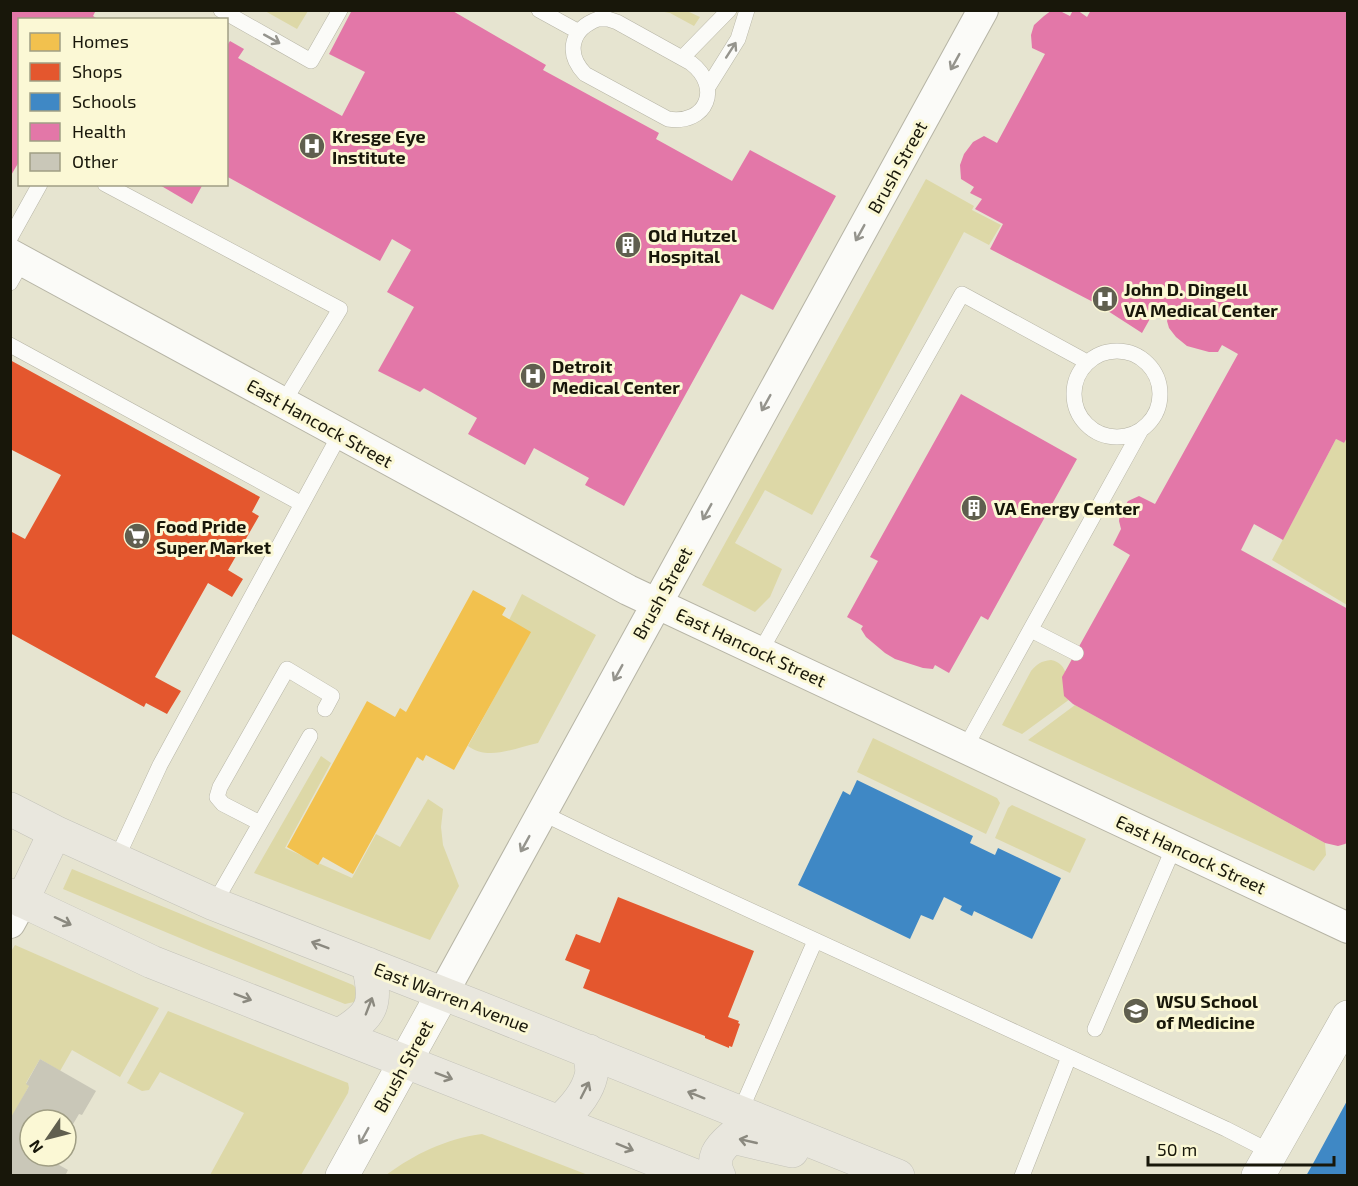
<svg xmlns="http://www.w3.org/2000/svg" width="1358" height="1186" viewBox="0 0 1358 1186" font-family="'Exo 2',sans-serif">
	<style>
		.green { fill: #ddd8a7 }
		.homes { fill: #f2c14e }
		.shops { fill: #e4572e }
		.schools { fill: #3f88c5 }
		.health { fill: #e377a8 }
		.building { fill: #c9c7b8 }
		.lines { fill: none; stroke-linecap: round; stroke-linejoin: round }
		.lane-casing { stroke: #b6b4a5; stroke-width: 16 }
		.street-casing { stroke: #b6b4a5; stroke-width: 32 }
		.secondary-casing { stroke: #b6b4a5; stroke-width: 34 }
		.primary-casing { stroke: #c4c3b9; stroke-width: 34 }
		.lane { stroke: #fbfbf8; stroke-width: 15 }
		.street { stroke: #fbfbf8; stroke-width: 30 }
		.secondary { stroke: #fbfbf8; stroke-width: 33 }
		.primary { stroke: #e9e7de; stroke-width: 33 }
		.oneway { stroke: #95948d }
		.oneway2 { stroke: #8b897f }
		.labels { text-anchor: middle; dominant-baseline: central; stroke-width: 6; stroke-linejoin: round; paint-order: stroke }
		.poi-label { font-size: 18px; font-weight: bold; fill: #18170a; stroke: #fbf8d5; text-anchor: start }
		.street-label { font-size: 18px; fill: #18170a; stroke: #fbf8d5 }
	</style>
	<rect width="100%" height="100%" fill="#e6e4d0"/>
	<!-- green -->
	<path class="green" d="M265 11H308L297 29Z
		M659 11H687L700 17 694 26 670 13Z
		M926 179 974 206 972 210 1001 225 989 245 964 232 812 515 765 490 735 543 782 569 770 597 755 612 702 585Z
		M1347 436V605L1272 560 1336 439 1344 443Z
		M522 594 596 635 538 743C515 748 488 761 468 746L530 632 509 620Z
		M1051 660C1069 663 1068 684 1070 699L1022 734 1002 725 1031 671C1037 664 1041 661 1051 660Z
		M1075 705 1325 843 1326 855 1314 871 1028 740Z
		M873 738 997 798 1000 803 986 834 857 772Z
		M321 756 331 763 285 848 352 878 376 834 400 847 428 799 443 809 441 827 443 845 459 886 430 940 254 873Z
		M1012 805 1086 839 1070 873 995 838 1008 808Z
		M72 869 353 985 356 988 357 998 354 1002 345 1004 206 949 63 889Z
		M15 945 159 1008 120 1077 72 1050 60 1071 40 1059 26 1083 29 1086 11 1119 10 953Z
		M168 1011 348 1083 349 1088 348 1093 301 1175H210L244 1113 160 1072 149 1090 142 1091 127 1083Z
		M482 1134 588 1175H386C415 1154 445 1139 482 1134Z"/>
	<!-- homes -->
	<path class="homes" d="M473 590 506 608 502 615 531 632 454 770 426 755 423 761 417 757 353 874 323 857 318 865 287 847 367 701 395 717 400 708 406 712Z"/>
	<!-- shops -->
	<path class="shops" d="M10 360 260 497 252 512 259 516 228 570 243 579 232 597 208 583 155 677 181 691 167 714 146 703 144 707 10 633V533L12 532 25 539 61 475 10 449Z
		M618 897 754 951 728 1017 739 1021 738 1023 740 1024 732 1047 729 1046V1048L705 1038V1036L583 988 590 970 565 960 576 934 600 943Z"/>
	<!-- schools -->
	<path class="schools" d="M857 780 973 836 970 843 995 855 998 848 1061 878 1032 939 974 911 972 916 960 910 962 906 944 897 933 920 921 915 910 939 798 885 843 791 850 795Z
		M1348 1099V1176H1306L1315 1160Z"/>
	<!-- health -->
	<path class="health" d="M10 10H96L93 16 99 20H20V160L10 177Z
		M352 10H451L546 65 543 70 659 133 656 139 732 181 750 150 836 196 773 310 741 294 624 506 585 485 589 478 534 448 525 465 468 434 477 418 424 388 420 392 378 371 414 307 387 292 411 250 392 239 380 261 226 176V47L230 41 244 49 238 58 342 116 365 72 329 54Z
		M1052 10H1058L1070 16 1073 10H1077L1087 17 1091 10H1348V436L1344 443 1336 439 1283 540 1254 524 1241 550 1348 609V842L1345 844 1338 846 1325 843 1073 704 1064 696 1062 677 1130 555 1113 545 1121 529 1119 521 1120 513 1128 501 1139 496 1155 504 1238 354 1222 345 1218 352H1209L1187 346 1176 337 1169 328 1167 321 1169 315 1156 308 1142 333 1097 304 990 249 1003 224 975 209 982 199 970 193 974 187 961 179 960 165 964 154 973 142 984 136 997 143 1045 54 1032 48 1031 35 1034 25 1044 16Z
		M158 184H203L192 204Z
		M961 394 1077 459 988 620 981 616 949 673 935 665 933 669 923 668 895 659 885 653 866 637 861 629 863 626 847 617 878 561 870 557Z"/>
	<!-- building -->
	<path class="building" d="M40 1059 96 1091 82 1115 79 1114 66 1136V1120H30V1156H55L52 1161 68 1170 65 1176H10V1119L29 1086 26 1084Z"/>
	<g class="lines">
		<!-- lane casing -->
		<g class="lane-casing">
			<path id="lane" d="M221 10 311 61 340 10
				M539 10 579 32
				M598 19H608L617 22 691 63C722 87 707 125 668 119L585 74C565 53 571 29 598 19Z
				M682 58 729 10
				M708 87 738 39 747 10
				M105 184 340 309 283 403
				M10 238 40 184
				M10 283 23 260
				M10 345 302 504
				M1074 394a43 43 0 1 1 86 0a43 43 0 1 1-86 0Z
				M1031 630 1076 653
				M760 652 962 294 1087 362
				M965 748 1141 430
				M542 813 608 845 1226 1129 1271 1152
				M260 823 223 804 217 797 220 787 287 669 332 696 325 709
				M116 860 160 765 340 434
				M214 904 310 736
				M1095 1029 1174 847
				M740 1112 815 941
				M1022 1176 1069 1057"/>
		</g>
		<!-- street casing -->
		<g class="street-casing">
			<path id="street" d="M10 254 628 590 1348 928
				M10 923 22 901
				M443 993 983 10"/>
		</g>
		<!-- secondary casing -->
		<g class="secondary-casing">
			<path id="secondary" d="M342 1176 443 993
				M1258 1176 1348 1017"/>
		</g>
		<!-- primary casing -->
		<g class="primary-casing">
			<path id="primary" d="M10 809 55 832 214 904 470 1004 898 1176
				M10 895 152 962 696 1176
				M22 901 55 832
				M339 1035C375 1014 377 1003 368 964
				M560 1121C573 1109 587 1094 591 1076 593 1069 590 1059 589 1051
				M719 1176C710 1159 719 1148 732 1137L792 1151"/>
		</g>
		<!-- lane -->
		<use href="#lane" class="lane"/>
		<!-- street -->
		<use href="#street" class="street"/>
		<!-- secondary -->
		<use href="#secondary" class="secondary"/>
		<!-- primary -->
		<use href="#primary" class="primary"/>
	</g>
	<!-- one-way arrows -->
	<defs><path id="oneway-shaft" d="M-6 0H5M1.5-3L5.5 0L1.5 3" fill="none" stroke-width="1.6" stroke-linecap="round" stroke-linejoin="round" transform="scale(1.5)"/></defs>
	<g class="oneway">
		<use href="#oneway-shaft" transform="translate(272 39) rotate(29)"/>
		<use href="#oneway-shaft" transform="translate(731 50) rotate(-57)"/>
		<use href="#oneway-shaft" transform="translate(955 62) rotate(119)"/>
		<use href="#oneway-shaft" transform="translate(860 233) rotate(119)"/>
		<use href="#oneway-shaft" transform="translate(766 403) rotate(119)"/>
		<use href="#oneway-shaft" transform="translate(707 512) rotate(119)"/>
		<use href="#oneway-shaft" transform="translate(618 673) rotate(119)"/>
		<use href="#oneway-shaft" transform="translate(525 844) rotate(119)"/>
		<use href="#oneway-shaft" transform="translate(364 1136) rotate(119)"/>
	</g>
	<g class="oneway2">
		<use href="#oneway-shaft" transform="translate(63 921) rotate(25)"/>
		<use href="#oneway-shaft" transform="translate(320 945) rotate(-159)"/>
		<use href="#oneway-shaft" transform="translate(243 997) rotate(21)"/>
		<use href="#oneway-shaft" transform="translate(369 1006) rotate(-69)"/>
		<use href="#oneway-shaft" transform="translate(444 1076) rotate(21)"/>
		<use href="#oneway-shaft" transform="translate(585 1090) rotate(-63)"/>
		<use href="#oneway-shaft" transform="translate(696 1095) rotate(-158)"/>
		<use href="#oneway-shaft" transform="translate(748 1141) rotate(-167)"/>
		<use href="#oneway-shaft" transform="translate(625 1147) rotate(22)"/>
	</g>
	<!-- icons -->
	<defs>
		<g id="hospital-disc" transform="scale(1.35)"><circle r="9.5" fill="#605f4f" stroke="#fbf8d5"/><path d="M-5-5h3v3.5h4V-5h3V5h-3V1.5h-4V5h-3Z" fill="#fff"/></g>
		<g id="building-disc" transform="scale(1.35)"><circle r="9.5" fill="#605f4f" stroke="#fbf8d5"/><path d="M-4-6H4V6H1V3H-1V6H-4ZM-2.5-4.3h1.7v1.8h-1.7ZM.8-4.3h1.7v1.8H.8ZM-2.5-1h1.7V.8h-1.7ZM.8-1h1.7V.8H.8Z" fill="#fff"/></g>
		<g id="supermarket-disc" transform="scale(1.35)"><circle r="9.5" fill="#605f4f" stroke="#fbf8d5"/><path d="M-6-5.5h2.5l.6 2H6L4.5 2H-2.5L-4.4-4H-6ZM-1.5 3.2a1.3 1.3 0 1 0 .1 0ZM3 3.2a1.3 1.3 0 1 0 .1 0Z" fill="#fff"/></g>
		<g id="university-disc" transform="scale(1.35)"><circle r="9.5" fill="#605f4f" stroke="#fbf8d5"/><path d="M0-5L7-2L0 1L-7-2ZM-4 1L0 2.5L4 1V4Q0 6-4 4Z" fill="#fff"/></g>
	</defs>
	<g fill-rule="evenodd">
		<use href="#hospital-disc" x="312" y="146"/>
		<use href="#building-disc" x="628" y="245"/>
		<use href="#hospital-disc" x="1105" y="299"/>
		<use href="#hospital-disc" x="533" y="376"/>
		<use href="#building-disc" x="974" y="508"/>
		<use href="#supermarket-disc" x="137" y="536"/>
		<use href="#university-disc" x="1136" y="1011"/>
	</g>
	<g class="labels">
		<!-- poi labels -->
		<g class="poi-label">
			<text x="332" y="136">Kresge Eye<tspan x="332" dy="21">Institute</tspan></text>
			<text x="648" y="235">Old Hutzel<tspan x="648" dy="21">Hospital</tspan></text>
			<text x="1124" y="289">John D. Dingell<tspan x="1124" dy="21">VA Medical Center</tspan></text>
			<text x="552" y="366">Detroit<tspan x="552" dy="21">Medical Center</tspan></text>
			<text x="994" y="508">VA Energy Center</text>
			<text x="156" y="526">Food Pride<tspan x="156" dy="21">Super Market</tspan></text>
			<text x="1156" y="1001">WSU School<tspan x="1156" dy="21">of Medicine</tspan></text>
		</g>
		<!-- street labels -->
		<g class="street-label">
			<text transform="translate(897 167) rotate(-61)">Brush Street</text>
			<text transform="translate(320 423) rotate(29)">East Hancock Street</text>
			<text transform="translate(662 593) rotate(-61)">Brush Street</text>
			<text transform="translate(751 647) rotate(25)">East Hancock Street</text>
			<text transform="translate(1191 854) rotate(25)">East Hancock Street</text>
			<text transform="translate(452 997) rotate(21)">East Warren Avenue</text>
			<text transform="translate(403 1066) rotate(-61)">Brush Street</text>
		</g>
	</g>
	<!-- border -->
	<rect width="1358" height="1186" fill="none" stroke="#18170a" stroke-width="24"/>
	<!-- legend -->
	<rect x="18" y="18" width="210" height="168" fill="#fbf8d5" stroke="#a09e84" stroke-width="1.5"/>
	<rect x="30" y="33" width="30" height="18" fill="#f2c14e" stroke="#a09e84" stroke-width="1.5"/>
	<text x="72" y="48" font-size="18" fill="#18170a">Homes</text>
	<rect x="30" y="63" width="30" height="18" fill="#e4572e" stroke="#a09e84" stroke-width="1.5"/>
	<text x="72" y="78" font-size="18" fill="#18170a">Shops</text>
	<rect x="30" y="93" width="30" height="18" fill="#3f88c5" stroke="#a09e84" stroke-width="1.5"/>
	<text x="72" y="108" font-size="18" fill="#18170a">Schools</text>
	<rect x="30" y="123" width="30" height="18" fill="#e377a8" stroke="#a09e84" stroke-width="1.5"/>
	<text x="72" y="138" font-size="18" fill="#18170a">Health</text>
	<rect x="30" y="153" width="30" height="18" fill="#c9c7b8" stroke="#a09e84" stroke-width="1.5"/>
	<text x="72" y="168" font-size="18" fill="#18170a">Other</text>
	<!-- north arrow -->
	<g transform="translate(48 1138) rotate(235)"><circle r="28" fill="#fbf8d5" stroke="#a09e84" stroke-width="1.5"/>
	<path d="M0-4.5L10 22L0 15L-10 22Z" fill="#605f4f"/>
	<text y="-9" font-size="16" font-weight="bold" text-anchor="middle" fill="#18170a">N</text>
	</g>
	<!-- scale -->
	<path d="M1148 1156v9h186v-9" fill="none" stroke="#18170a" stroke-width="3"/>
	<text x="1157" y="1156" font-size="18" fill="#18170a" stroke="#fbf8d5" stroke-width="4.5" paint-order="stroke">50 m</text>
</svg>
